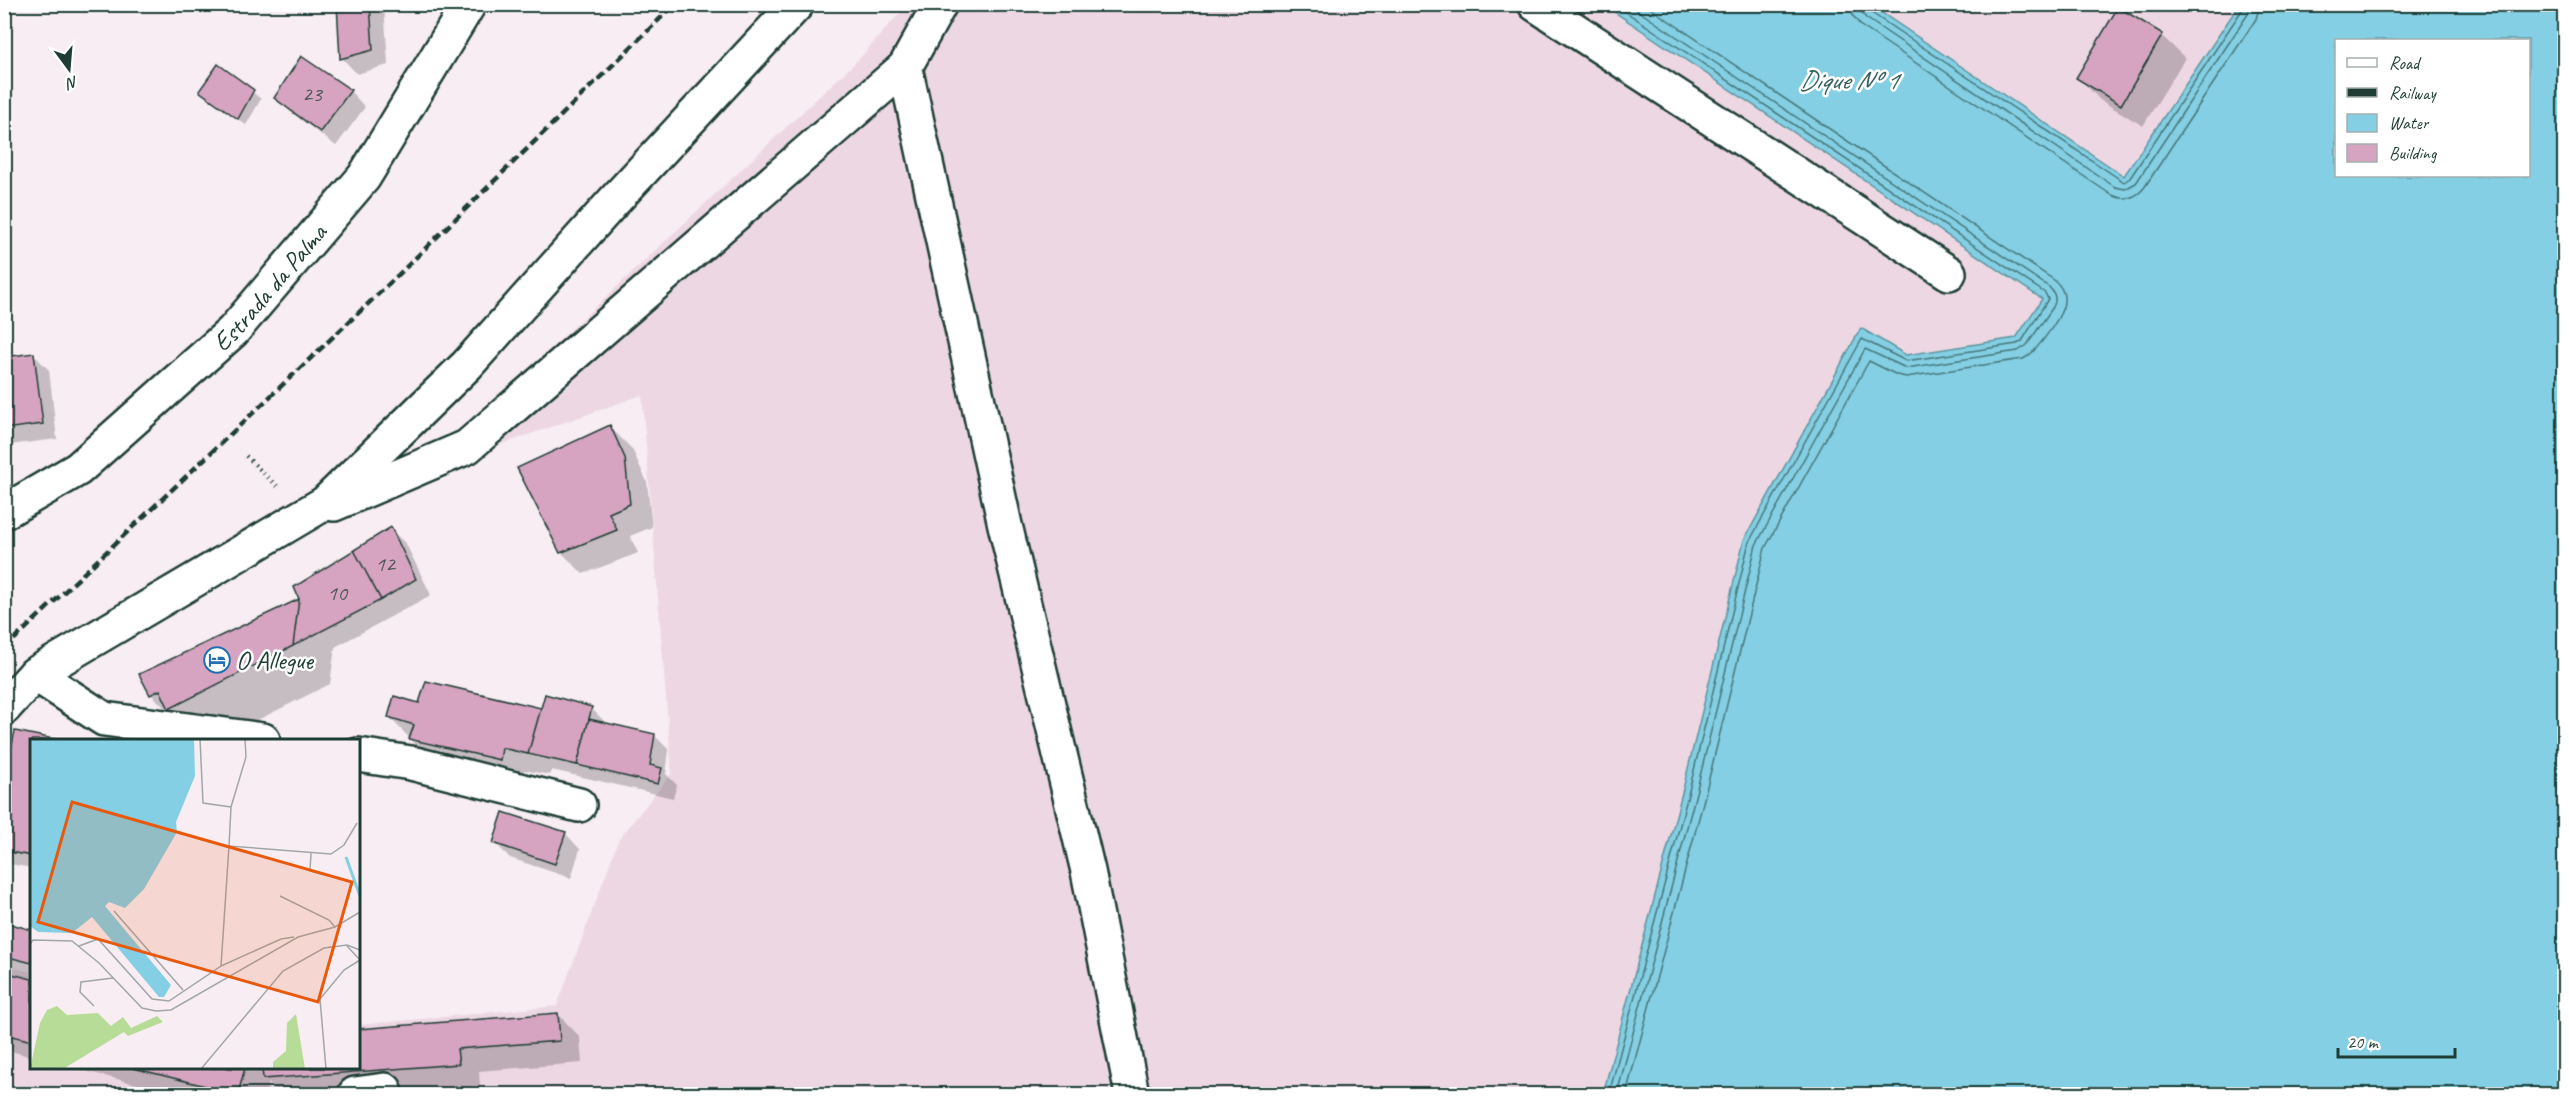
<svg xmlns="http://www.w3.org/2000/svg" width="2569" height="1099" viewBox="0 0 2569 1099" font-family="Caveat,sans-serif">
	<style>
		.built { fill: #edd7e3 }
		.water { fill: #84cfe4; stroke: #5c959e; stroke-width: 1.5; fill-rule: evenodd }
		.shadow { fill: #0003 }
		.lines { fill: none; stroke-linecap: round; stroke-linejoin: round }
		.shore { stroke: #47777a; stroke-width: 1.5 }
		.building { fill: #d6a4c0; stroke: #1f3d34; stroke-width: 1.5 }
		.minor-casing { stroke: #1f3d34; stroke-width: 38 }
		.path { stroke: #1f3d34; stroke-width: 4; stroke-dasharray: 1.5 4.5; stroke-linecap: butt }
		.minor { stroke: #fff; stroke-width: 33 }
		.rail { stroke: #1f3d34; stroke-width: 4.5; stroke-dasharray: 9 4.5; stroke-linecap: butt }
		.labels { text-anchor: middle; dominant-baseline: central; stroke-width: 5; stroke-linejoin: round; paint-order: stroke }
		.number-label { font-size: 22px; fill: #4d5757 }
		.street-label { font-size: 26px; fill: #1f3d34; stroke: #fff }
		.poi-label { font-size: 26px; fill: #1f3d34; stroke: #fff; text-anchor: start }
		.water-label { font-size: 27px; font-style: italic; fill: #386260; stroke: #fff }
		.inset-river { fill: none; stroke: #84cfe4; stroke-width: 3 }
		.inset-road { fill: none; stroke: #a1a7a6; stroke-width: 1.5 }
		.view { fill: #e8590c; fill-opacity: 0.15; stroke: #e8590c; stroke-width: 3 }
		.inset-edge { fill: none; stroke: #1f3d34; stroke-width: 3 }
	</style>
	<rect width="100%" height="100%" fill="#f7edf2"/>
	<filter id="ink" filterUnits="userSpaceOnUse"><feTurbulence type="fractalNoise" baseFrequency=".0167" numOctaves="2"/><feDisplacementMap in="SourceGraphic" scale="12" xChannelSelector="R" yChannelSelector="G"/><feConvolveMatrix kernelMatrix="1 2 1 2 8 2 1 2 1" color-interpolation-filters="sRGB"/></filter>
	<g filter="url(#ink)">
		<!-- built -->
		<path class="built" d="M907 5H2239L2017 338 1683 790 1604 1094H5L4 965 31 972 32 1068H358L359 1025 557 1006 619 839 672 773 642 395 497 446 489 407 858 60Z"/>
		<!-- water -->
		<path class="water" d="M1604 5H1870L2124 176 2239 5H2564V1094H1603L1683 789 1744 540 1861 328 1906 355 2016 338 2042 299ZM2336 40H2528V176H2336Z"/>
		<!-- shadow -->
		<path class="shadow" d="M338 4H384L388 65 357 74 342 58Z
			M2118 9 2162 36 2185 58 2143 126 2100 100 2078 77Z
			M218 66 261 99 246 125 201 91Z
			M350 91 365 107 336 146 292 113 276 98Z
			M34 355 49 370 57 439 10 445 4 440V358Z
			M610 427 632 449 647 482 652 527 630 536 638 553 583 574 561 552Z
			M390 529 406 544 431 595 335 647 330 684 217 740 188 731 151 694 301 599Z
			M427 682 542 710 591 708 608 725 654 735 669 750 666 774 677 785 673 798 552 770 550 775 524 770 522 781 433 762 389 717 420 705Z
			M16 732 52 740H32V868L4 863V783Z
			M565 833 580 849 571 878 510 858 494 842Z
			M4 924 32 931V1057L4 1049Z
			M558 1014 580 1037 582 1063 479 1071 480 1086 372 1094H280L269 1083 266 1094H176L73 1068H358Z"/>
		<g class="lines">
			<!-- shore -->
			<path class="shore" d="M1850 4 1853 16 1861 26 2110 194C2123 201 2135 199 2144 188L2256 19 2260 4
				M1860 4 1861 12 1866 18 2115 187 2125 189 2136 183 2248 14 2251 4
				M1867 4 1870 12 2124 182 2130 178 2242 10 2243 4
				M1609 1094 1689 791 1749 542 1862 339 1906 361 2017 344 2022 341 2048 299 2045 293 1614 4
				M1617 1094 1696 793 1756 545 1865 349 1906 368 2018 351 2027 345 2053 307C2057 300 2055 293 2049 287L1628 4
				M1626 1094 1705 795 1765 548 1869 361 1897 375 1906 377 2023 359C2035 354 2064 315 2064 301 2065 292 2060 285 2054 280L1644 4"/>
		</g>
		<!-- building -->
		<path class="building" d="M337 4H370L373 50 340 59Z
			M2118 7 2163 34 2121 105 2076 78Z
			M301 56 351 90 320 132 274 98Z
			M218 64 254 90 238 119 199 91Z
			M34 353 43 424 4 429V357Z
			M610 425 625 458 630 504 609 513 617 530 560 553 517 468Z
			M391 527 416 579 381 600 354 550Z
			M354 550 381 600 293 646 299 599 294 587Z
			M299 599 293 646 169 709 160 690 150 695 139 674Z
			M426 681 541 708 528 754 502 748 500 760 409 739 414 725 388 717 394 696 419 703Z
			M545 694 592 707 577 765 528 754Z
			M589 719 655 734 650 765 662 768 658 784 577 765Z
			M15 731 59 740H32V856L4 851V782Z
			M503 812 566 832 555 864 493 843Z
			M4 922 32 930V963L4 956Z
			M4 972 32 979V1041L4 1034Z
			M558 1013 560 1041 457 1049 459 1064 263 1079 262 1068H358V1029Z
			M133 1068H245L238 1094Z"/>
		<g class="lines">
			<!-- minor casing -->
			<g class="minor-casing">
				<g id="minor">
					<path d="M940 4 905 67 1005 525 1088 871 1132 1094"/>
					<path d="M1535 4 1949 273"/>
					<path d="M334 504 467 447 905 67"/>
					<path id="s1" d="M4 512 78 469 233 331 364 177 469 4"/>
					<path d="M35 674 104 719 263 740"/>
					<path d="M4 708 35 674 325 503 467 365 614 201 797 4"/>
					<path d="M358 755 411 763 579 805"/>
					<path d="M355 1094 385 1090 386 1094"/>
				</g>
			</g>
			<!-- path -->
			<path class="path" d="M246 456 280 489"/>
			<!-- minor -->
			<use href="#minor" class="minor"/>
			<!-- rail -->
			<path class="rail" d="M4 649 392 281 675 4"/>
		</g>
	</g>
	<!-- icons -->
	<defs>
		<g id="hotel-ring" transform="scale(1.35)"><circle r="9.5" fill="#fff" stroke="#1f6fb2" stroke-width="1.5"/><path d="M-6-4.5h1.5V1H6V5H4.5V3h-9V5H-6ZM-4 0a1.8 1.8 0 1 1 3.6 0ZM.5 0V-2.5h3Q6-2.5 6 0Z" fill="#1f6fb2"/></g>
	</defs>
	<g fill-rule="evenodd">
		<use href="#hotel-ring" x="217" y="660"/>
	</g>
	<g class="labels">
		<!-- number labels -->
		<g class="number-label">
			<text x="312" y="94">23</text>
			<text x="385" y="564">12</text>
			<text x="337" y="593">10</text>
		</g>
		<!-- street labels -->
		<g class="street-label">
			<text stroke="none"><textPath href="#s1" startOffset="350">Estrada da Palma</textPath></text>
		</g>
		<!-- poi labels -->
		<g class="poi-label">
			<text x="236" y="660">O Allegue</text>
		</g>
		<!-- water labels -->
		<g class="water-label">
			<text x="1848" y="80">Dique Nº 1</text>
		</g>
	</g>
	<!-- overview -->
	<g transform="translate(30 739)">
		<rect width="330" height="330" fill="#f7edf2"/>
		<path d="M27 267 37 276 68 274 81 287 93 278 101 289 127 277 133 283 98 297 94 293 33 330H0L10 284 17 271ZM266 275 275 330H243V323L256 312 257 284Z" fill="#b7dc97"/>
		<path d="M0 0H164L165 37 146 83 147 93 114 150 95 169 79 163 75 167 141 246 134 258H129L62 178 42 194 8 193 0 187Z" fill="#84cfe4"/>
		<path class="inset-river" d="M316 118 330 157"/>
		<path class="inset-road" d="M170 0 173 64 201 68M199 107 201 68 216 18 215 0M281 114 280 132 311 140M250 157 299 181 305 188M84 172 153 251M0 205 3 201 42 202 69 224 112 269 126 272 141 271 268 198 305 188 330 173M49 207 68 200 122 260 139 262 191 227 199 107 301 115 314 106 327 84M317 207 330 221M191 227 251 200 264 198M64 267 50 253 51 243 83 239M171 330 253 232 294 209 317 206 330 211M296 330 290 260 314 231 330 221"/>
		<path class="view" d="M42 63 322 143 288 263 8 183Z"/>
		<rect width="330" height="330" class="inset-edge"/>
	</g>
	<!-- margin -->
	<rect width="2569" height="1099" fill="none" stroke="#fff" stroke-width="24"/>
	<rect x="12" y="12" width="2545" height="1075" fill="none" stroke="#1f3d34" stroke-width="2" filter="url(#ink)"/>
	<!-- legend -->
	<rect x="2335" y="39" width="195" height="138" fill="#ffffff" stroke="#a5b1ae" stroke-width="1.5"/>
	<rect x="2347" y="58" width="30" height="9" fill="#ffffff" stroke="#a5b1ae" stroke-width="1.5"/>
	<text x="2389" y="69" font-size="18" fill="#1f3d34">Road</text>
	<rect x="2347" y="88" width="30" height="9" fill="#1f3d34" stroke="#a5b1ae" stroke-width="1.5"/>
	<text x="2389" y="99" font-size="18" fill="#1f3d34">Railway</text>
	<rect x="2347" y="114" width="30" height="18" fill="#84cfe4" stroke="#a5b1ae" stroke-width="1.5"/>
	<text x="2389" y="129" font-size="18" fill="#1f3d34">Water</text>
	<rect x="2347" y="144" width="30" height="18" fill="#d6a4c0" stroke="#a5b1ae" stroke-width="1.5"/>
	<text x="2389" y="159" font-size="18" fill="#1f3d34">Building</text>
	<!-- north arrow -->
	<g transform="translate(69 69) rotate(164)" stroke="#ffffff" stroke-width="4.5" paint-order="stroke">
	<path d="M0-4.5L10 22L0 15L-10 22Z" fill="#1f3d34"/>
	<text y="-9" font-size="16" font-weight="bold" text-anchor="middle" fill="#1f3d34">N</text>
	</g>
	<!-- scale -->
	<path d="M2338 1048v9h117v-9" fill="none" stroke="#1f3d34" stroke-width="3"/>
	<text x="2347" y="1048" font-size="18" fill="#1f3d34" stroke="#ffffff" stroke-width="4.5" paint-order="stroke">20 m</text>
</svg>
